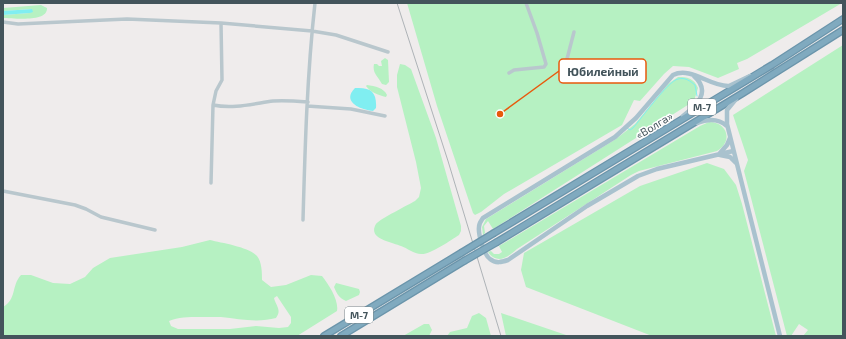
<svg xmlns="http://www.w3.org/2000/svg" width="846" height="339" viewBox="0 0 846 339" font-family="'Exo 2',sans-serif">
	<style>
		.green { fill: #b6f1c2; fill-rule: evenodd }
		.water { fill: #80eef1 }
		.lines { fill: none; stroke-linecap: round; stroke-linejoin: round }
		.stream { stroke: #80eef1; stroke-width: 1 }
		.highway-casing { stroke: #6b95ab; stroke-width: 8 }
		.minor { stroke: #b9c7cd; stroke-width: 3.5 }
		.major { stroke: #a9c2ce; stroke-width: 4.5 }
		.highway { stroke: #80aabf; stroke-width: 5.5 }
		.rail { stroke: #aeb3b7; stroke-width: 1 }
		.highway-bridge-casing { stroke: #6b95ab; stroke-width: 8; stroke-linecap: butt }
		.highway-bridge { stroke: #80aabf; stroke-width: 5.5 }
		.labels { text-anchor: middle; dominant-baseline: central; stroke-width: 3; stroke-linejoin: round; paint-order: stroke }
		.shield { fill: #fff; stroke: #7b878c; stroke-width: 1 }
		.shield-label { font-size: 10px; font-weight: bold; fill: #43545b }
		.street-label { font-size: 11px; fill: #43545b; stroke: #fff }
		.leader { fill: none; stroke: #e8590c; stroke-width: 1.5 }
		.callout-dot { fill: #e8590c; stroke: #fff; stroke-width: 1.5 }
		.callout { fill: #fff; stroke: #e8590c; stroke-width: 1.5 }
		.callout-label { font-size: 12px; text-anchor: middle; font-weight: bold; fill: #43545b }
	</style>
	<rect width="100%" height="100%" fill="#efecec"/>
	<!-- green -->
	<path class="green" d="M407 3H842L747 59 737 63 739 69 718 78 689 67 673 66 664 74 640 101 634 100 622 125 504 194 481 212 475 215 473 213 437 106Z
		M41 5 47 8C48 23 13 18 3 18V15L30 13 32 9 3 11V8Z
		M843 45V336H803L808 330 799 324 791 336H787L744 171 748 160 733 115Z
		M385 58 388 60 389 82 386 85 382 84C378 76 372 73 374 64H377L379 66H382L381 61Z
		M400 64 405 65 411 69 436 138 461 226V231L459 235C451 240 430 255 421 254 414 254 407 248 401 246 392 242 367 239 376 224 380 219 408 205 415 201L419 197 421 188 416 162 397 87V75Z
		M678 77C687 77 694 78 698 88L694 101 493 229 488 221 484 226 485 233 483 235 482 227 486 219 616 139 635 124 668 84Z
		M367 85C375 86 384 88 387 95L386 97C378 95 370 92 366 86Z
		M709 122C728 122 733 142 717 151L639 171 631 175 517 249C508 257 497 265 488 252L491 251 494 254H499L502 252 499 246 700 126Z
		M707 163 724 169 736 185 742 204 776 336H652L526 287 521 270 524 253 640 186Z
		M210 240C222 243 249 247 257 256 262 262 262 273 262 280L271 287 286 285 311 275 322 276C329 285 339 300 337 311L297 336H3V307C17 299 11 286 21 275H31L53 283 70 284 85 277 93 268 110 258 182 247ZM277 296 291 317V323L288 327 279 328 256 326 230 329H178L171 326 169 321C178 317 189 317 199 317 207 317 214 317 221 317 240 319 258 323 276 318 282 310 276 306 274 298Z
		M336 283 359 289 360 292 359 295 346 301C339 298 337 294 334 287Z
		M479 313 486 318 491 336H447L450 332 467 328 472 316Z
		M501 313 569 336H506Z
		M424 324H429L432 330 429 336H403Z"/>
	<!-- water -->
	<path class="water" d="M32 9 33 12 30 13 3 15V11Z
		M355 88C371 87 377 92 376 108L373 111C361 110 341 102 355 88Z"/>
	<g class="lines">
		<!-- stream -->
		<path class="stream" d="M627 128 630 130 633 128C641 119 668 81 678 79 685 77 690 81 695 85L697 96"/>
		<!-- highway casing -->
		<g class="highway-casing">
			<path id="highway" d="M494 233 772 65 843 19
				M497 242 743 93 843 30
				M324 336 461 253
				M341 336 464 261"/>
		</g>
		<!-- minor -->
		<path class="minor" d="M3 22 18 24 127 19 221 23 312 31 336 35 388 52
			M509 73 514 70 544 67 546 64 537 33 526 3
			M561 82 574 32
			M213 105C233 109 252 104 273 101 284 100 296 101 308 102
			M307 106 351 109 385 116
			M211 183 213 105 216 91 222 80 221 23
			M3 191 75 205 86 209 101 217 155 230
			M303 220C305 148 307 75 315 3"/>
		<!-- major -->
		<path class="major" d="M736 99 727 110V124L780 336
			M683 116C696 106 712 92 694 76
			M697 123C707 119 718 118 727 126
			M733 151 657 169 638 176 587 206 508 260C502 262 496 264 490 259 484 255 478 234 479 227 479 223 481 221 483 218L615 137 636 118 673 75C691 66 710 87 729 86L750 76
			M720 153 727 145 730 138
			M720 155 730 157 736 163"/>
		<!-- highway -->
		<use href="#highway" class="highway"/>
		<!-- rail -->
		<path class="rail" d="M397 3 448 161 501 336"/>
		<!-- highway-bridge casing -->
		<g class="highway-bridge-casing">
			<path id="highway-bridge" d="M461 253 494 233
				M464 261 497 242"/>
		</g>
		<!-- highway-bridge -->
		<use href="#highway-bridge" class="highway-bridge"/>
	</g>
	<g class="labels">
		<!-- shield labels -->
		<g class="shield">
			<rect x="688" y="99" width="28" height="16" rx="3"/>
			<rect x="345" y="307" width="28" height="16" rx="3"/>
		</g>
		<g class="shield-label">
			<text x="702" y="107">М-7</text>
			<text x="359" y="315">М-7</text>
		</g>
		<!-- street labels -->
		<g class="street-label">
			<text transform="translate(654 125) rotate(-31)">«Волга»</text>
		</g>
	</g>
	<!-- callouts -->
	<path class="leader" d="M500 114L559 71"/>
	<circle class="callout-dot" cx="500" cy="114" r="4"/>
	<rect class="callout" x="559" y="59" width="87" height="24" rx="4"/>
	<g class="callout-label">
		<text x="603" y="76">Юбилейный</text>
	</g>
	<!-- border -->
	<rect width="846" height="339" fill="none" stroke="#43545b" stroke-width="8"/>
</svg>
